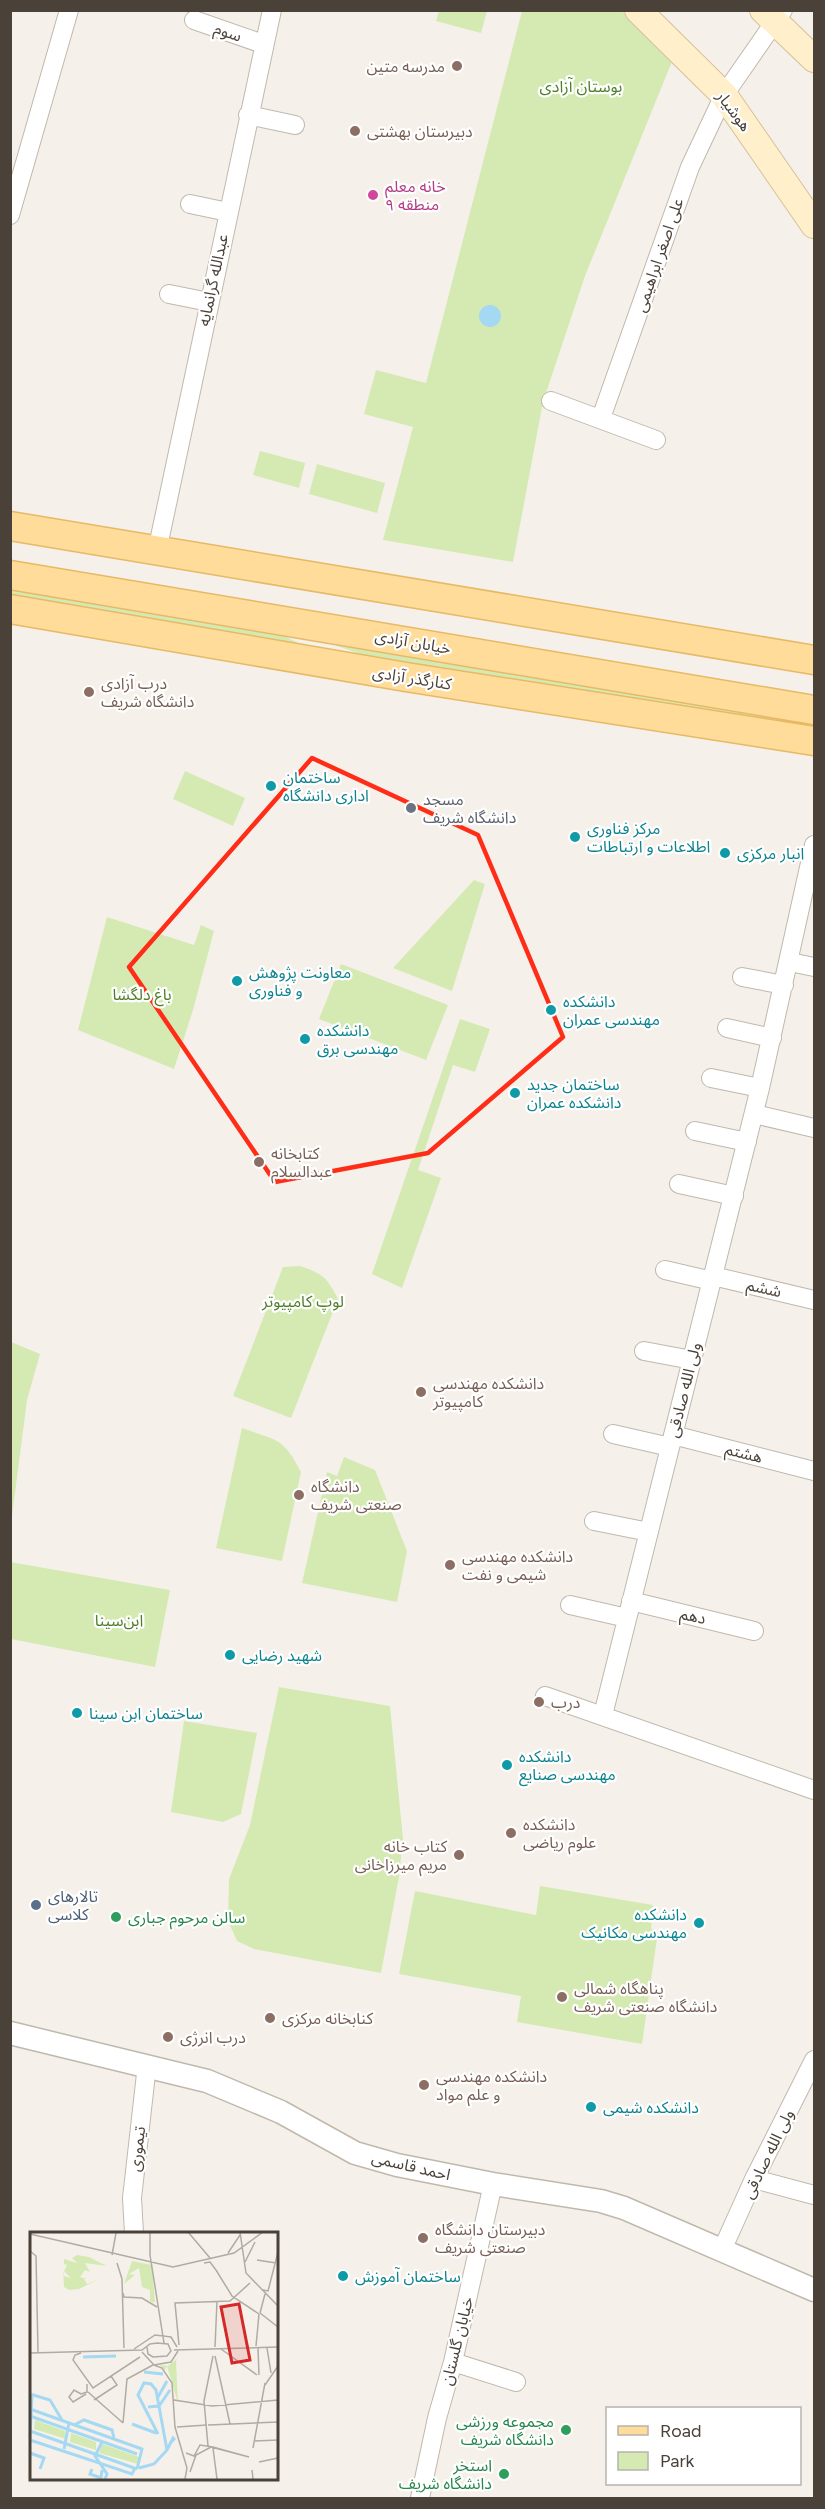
<svg xmlns="http://www.w3.org/2000/svg" width="825" height="2509" viewBox="0 0 825 2509" font-family="Figtree,'Noto Sans Arabic',sans-serif">
	<style>
		.green { fill: #d4eab2 }
		.water { fill: #a5d8f3 }
		.lines { fill: none; stroke-linecap: round; stroke-linejoin: round }
		.minor-casing { stroke: #c1b8ac; stroke-width: 20 }
		.tertiary-casing { stroke: #c1b8ac; stroke-width: 25 }
		.secondary-casing { stroke: #d6c299; stroke-width: 28 }
		.primary-casing { stroke: #e7b966; stroke-width: 31 }
		.minor { stroke: #fff; stroke-width: 18 }
		.tertiary { stroke: #fff; stroke-width: 22 }
		.secondary { stroke: #ffefca; stroke-width: 26 }
		.primary { stroke: #ffdc99; stroke-width: 28 }
		.marked { fill: none; stroke: #ff2d17; stroke-width: 4.5; stroke-linejoin: round }
		.education-dot { fill: #8d6e63; stroke: #fff; stroke-width: 2 }
		.hotel-dot { fill: #d1479c; stroke: #fff; stroke-width: 2 }
		.culture-dot { fill: #0f9aa8; stroke: #fff; stroke-width: 2 }
		.worship-dot { fill: #6b7280; stroke: #fff; stroke-width: 2 }
		.service-dot { fill: #5c6f8a; stroke: #fff; stroke-width: 2 }
		.leisure-dot { fill: #2e9e5b; stroke: #fff; stroke-width: 2 }
		.labels { text-anchor: middle; dominant-baseline: central; stroke-width: 4.5; stroke-linejoin: round; paint-order: stroke }
		.street-label { font-size: 16px; fill: #4a4138; stroke: #fff }
		.education-label { font-size: 16px; fill: #785e54; stroke: #fff; text-anchor: start }
		.park-label { font-size: 16px; fill: #4e7e28; stroke: #fff }
		.hotel-label { font-size: 16px; fill: #b23c85; stroke: #fff; text-anchor: start }
		.culture-label { font-size: 16px; fill: #0d838f; stroke: #fff; text-anchor: start }
		.worship-label { font-size: 16px; fill: #5b616d; stroke: #fff; text-anchor: start }
		.service-label { font-size: 16px; fill: #4e5e75; stroke: #fff; text-anchor: start }
		.leisure-label { font-size: 16px; fill: #27864d; stroke: #fff; text-anchor: end }
		.inset-river { fill: none; stroke: #a5d8f3; stroke-width: 3 }
		.inset-road { fill: none; stroke: #b1aba3; stroke-width: 1.5 }
		.view { fill: #d62828; fill-opacity: 0.15; stroke: #d62828; stroke-width: 3 }
		.inset-edge { fill: none; stroke: #4a4138; stroke-width: 3 }
	</style>
	<rect width="100%" height="100%" fill="#f5f1ea"/>
	<!-- green -->
	<path class="green" d="M439 11V10L487 11 481 33 436 21Z
		M522 11H622L673 59 585 276 543 402 513 562 383 540 413 427 364 414 376 370 426 383Z
		M260 451 305 463 299 488 253 475Z
		M317 464 385 483 377 513 309 494Z
		M10 589 280 634 317 652 11 599Z
		M306 635 814 720V730L369 657Z
		M185 771 245 798 233 826 173 799Z
		M474 880 485 884 452 991 393 968Z
		M107 917 194 945 201 925 214 931 193 1010 174 1069 78 1030Z
		M341 964 448 1005 426 1060 319 1019Z
		M460 1019 490 1029 475 1072 453 1065 418 1170 441 1178 402 1288 372 1274Z
		M300 1266C323 1274 327 1277 338 1299L291 1418 233 1396 283 1267Z
		M11 1342 40 1354 27 1400 11 1524Z
		M242 1428C278 1441 283 1437 301 1472L282 1561 216 1548Z
		M344 1457 375 1470 407 1551 397 1602 302 1583 327 1472 337 1476Z
		M10 1562 170 1590 155 1667 11 1639Z
		M279 1687 390 1706 403 1839 399 1877 381 1973 254 1949 237 1941 228 1921 229 1879 250 1825Z
		M184 1721 257 1733 241 1814 223 1822 171 1812Z
		M540 1886 653 1905 651 1929 658 1931 642 2044 517 2022 521 1996 399 1974 415 1891 536 1915Z"/>
	<!-- water -->
	<path class="water" d="M479 316a11 11 0 1 1 22 0a11 11 0 1 1-22 0Z"/>
	<g class="lines">
		<!-- minor casing -->
		<g class="minor-casing">
			<path id="minor" d="M194 20 263 44
				M248 115 295 125
				M190 204 228 212
				M10 215 69 10
				M169 294 209 302
				M551 401 656 440
				M601 418 690 167 724 95 783 10
				M157 551 272 10
				M790 962 814 967
				M742 977 784 985
				M727 1028 772 1038
				M711 1078 760 1088
				M754 1114 814 1128
				M695 1131 747 1142
				M679 1184 734 1196
				M665 1270 712 1281
				M713 1276 814 1300
				M644 1351 692 1360
				M613 1434 670 1447
				M673 1435 814 1471
				M594 1521 649 1532
				M631 1601 754 1631
				M570 1605 627 1618
				M545 1696 814 1790
				M603 1715 760 1088 814 845
				M754 2179 814 2195
				M134 2233 132 2198 147 2065
				M722 2250 754 2179 814 2060
				M453 2362 516 2382
				M420 2498 437 2418 453 2362 493 2184"/>
		</g>
		<!-- tertiary casing -->
		<g class="tertiary-casing">
			<path id="tertiary" d="M10 2033 207 2081 281 2112 355 2153 397 2165 493 2184 601 2201 624 2208 814 2290"/>
		</g>
		<!-- secondary casing -->
		<g class="secondary-casing">
			<path id="secondary" d="M638 10 724 95 814 225
				M763 10 814 59"/>
		</g>
		<!-- primary casing -->
		<g class="primary-casing">
			<path id="primary" d="M10 526 814 660
				M10 575 814 710
				M10 609 406 677 814 741"/>
		</g>
		<!-- minor -->
		<use href="#minor" class="minor"/>
		<!-- tertiary -->
		<use href="#tertiary" class="tertiary"/>
		<!-- secondary -->
		<use href="#secondary" class="secondary"/>
		<!-- primary -->
		<use href="#primary" class="primary"/>
	</g>
	<!-- marked area -->
	<path class="marked" d="M312 758 478 835 563 1037 428 1153 275 1182 129 967Z"/>
	<!-- markers -->
	<g class="education-dot">
		<circle cx="457" cy="66" r="6"/>
		<circle cx="355" cy="131" r="6"/>
		<circle cx="89" cy="692" r="6"/>
		<circle cx="259" cy="1162" r="6"/>
		<circle cx="421" cy="1392" r="6"/>
		<circle cx="299" cy="1495" r="6"/>
		<circle cx="450" cy="1565" r="6"/>
		<circle cx="539" cy="1702" r="6"/>
		<circle cx="511" cy="1833" r="6"/>
		<circle cx="459" cy="1855" r="6"/>
		<circle cx="562" cy="1997" r="6"/>
		<circle cx="270" cy="2018" r="6"/>
		<circle cx="168" cy="2037" r="6"/>
		<circle cx="424" cy="2085" r="6"/>
		<circle cx="423" cy="2238" r="6"/>
	</g>
	<circle class="hotel-dot" cx="373" cy="195" r="6"/>
	<g class="culture-dot">
		<circle cx="271" cy="786" r="6"/>
		<circle cx="575" cy="837" r="6"/>
		<circle cx="725" cy="853" r="6"/>
		<circle cx="237" cy="981" r="6"/>
		<circle cx="551" cy="1010" r="6"/>
		<circle cx="305" cy="1039" r="6"/>
		<circle cx="515" cy="1093" r="6"/>
		<circle cx="230" cy="1655" r="6"/>
		<circle cx="77" cy="1713" r="6"/>
		<circle cx="507" cy="1765" r="6"/>
		<circle cx="699" cy="1923" r="6"/>
		<circle cx="591" cy="2107" r="6"/>
		<circle cx="343" cy="2276" r="6"/>
	</g>
	<circle class="worship-dot" cx="411" cy="808" r="6"/>
	<circle class="service-dot" cx="36" cy="1905" r="6"/>
	<g class="leisure-dot">
		<circle cx="116" cy="1917" r="6"/>
		<circle cx="566" cy="2430" r="6"/>
		<circle cx="504" cy="2474" r="6"/>
	</g>
	<g class="labels">
		<!-- street labels -->
		<g class="street-label">
			<text transform="translate(228 32) rotate(19)">سوم</text>
			<text transform="translate(734 111) rotate(53)">هوشیار</text>
			<text transform="translate(659 255) rotate(-71)">علی اصغر ابراهیمی</text>
			<text transform="translate(213 280) rotate(-78)">عبدالله گرانمایه</text>
			<text transform="translate(413 642) rotate(10)">خیابان آزادی</text>
			<text transform="translate(412 678) rotate(9)">کنارگذر آزادی</text>
			<text transform="translate(764 1288) rotate(13)">ششم</text>
			<text transform="translate(684 1390) rotate(-76)">ولی الله صادقی</text>
			<text transform="translate(744 1453) rotate(14)">هشتم</text>
			<text transform="translate(693 1616) rotate(13)">دهم</text>
			<text transform="translate(137 2149) rotate(-83)">تیموری</text>
			<text transform="translate(768 2154) rotate(-64)">ولی الله صادقی</text>
			<text transform="translate(411 2166) rotate(13)">احمد قاسمی</text>
			<text transform="translate(457 2341) rotate(-76)">خیابان گلستان</text>
		</g>
		<!-- education labels -->
		<g class="education-label">
			<text x="445" y="66" text-anchor="end">مدرسه متین</text>
			<text x="367" y="131">دبیرستان بهشتی</text>
			<text x="101" y="683">درب آزادی<tspan x="101" dy="18">دانشگاه شریف</tspan></text>
			<text x="271" y="1153">کتابخانه<tspan x="271" dy="18">عبدالسلام</tspan></text>
			<text x="433" y="1383">دانشکده مهندسی<tspan x="433" dy="18">کامپیوتر</tspan></text>
			<text x="311" y="1486">دانشگاه<tspan x="311" dy="18">صنعتی شریف</tspan></text>
			<text x="462" y="1556">دانشکده مهندسی<tspan x="462" dy="18">شیمی و نفت</tspan></text>
			<text x="551" y="1702">درب</text>
			<text x="523" y="1824">دانشکده<tspan x="523" dy="18">علوم ریاضی</tspan></text>
			<text x="447" y="1846" text-anchor="end">کتاب خانه<tspan x="447" dy="18">مریم میرزاخانی</tspan></text>
			<text x="574" y="1988">پناهگاه شمالی<tspan x="574" dy="18">دانشگاه صنعتی شریف</tspan></text>
			<text x="282" y="2018">کنابخانه مرکزی</text>
			<text x="180" y="2037">درب انرژی</text>
			<text x="436" y="2076">دانشکده مهندسی<tspan x="436" dy="18">و علم مواد</tspan></text>
			<text x="435" y="2229">دبیرستان دانشگاه<tspan x="435" dy="18">صنعتی شریف</tspan></text>
		</g>
		<!-- park labels -->
		<g class="park-label">
			<text x="581" y="86">بوستان آزادی</text>
			<text x="142" y="994">باغ دلگشا</text>
			<text x="303" y="1301">لوپ کامپیوتر</text>
			<text x="119" y="1620">ابن‌سینا</text>
		</g>
		<!-- hotel labels -->
		<g class="hotel-label">
			<text x="385" y="186">خانه معلم<tspan x="385" dy="18">منطقه ۹</tspan></text>
		</g>
		<!-- culture labels -->
		<g class="culture-label">
			<text x="283" y="777">ساختمان<tspan x="283" dy="18">اداری دانشگاه</tspan></text>
			<text x="587" y="828">مرکز فناوری<tspan x="587" dy="18">اطلاعات و ارتباطات</tspan></text>
			<text x="737" y="853">انبار مرکزی</text>
			<text x="249" y="972">معاونت پژوهش<tspan x="249" dy="18">و فناوری</tspan></text>
			<text x="563" y="1001">دانشکده<tspan x="563" dy="18">مهندسی عمران</tspan></text>
			<text x="317" y="1030">دانشکده<tspan x="317" dy="18">مهندسی برق</tspan></text>
			<text x="527" y="1084">ساختمان جدید<tspan x="527" dy="18">دانشکده عمران</tspan></text>
			<text x="242" y="1655">شهید رضایی</text>
			<text x="89" y="1713">ساختمان ابن سینا</text>
			<text x="519" y="1756">دانشکده<tspan x="519" dy="18">مهندسی صنایع</tspan></text>
			<text x="687" y="1914" text-anchor="end">دانشکده<tspan x="687" dy="18">مهندسی مکانیک</tspan></text>
			<text x="603" y="2107">دانشکده شیمی</text>
			<text x="355" y="2276">ساختمان آموزش</text>
		</g>
		<!-- worship labels -->
		<g class="worship-label">
			<text x="423" y="799">مسجد<tspan x="423" dy="18">دانشگاه شریف</tspan></text>
		</g>
		<!-- service labels -->
		<g class="service-label">
			<text x="48" y="1896">تالارهای<tspan x="48" dy="18">کلاسی</tspan></text>
		</g>
		<!-- leisure labels -->
		<g class="leisure-label">
			<text x="128" y="1917" text-anchor="start">سالن مرحوم جباری</text>
			<text x="554" y="2421">مجموعه ورزشی<tspan x="554" dy="18">دانشگاه شریف</tspan></text>
			<text x="492" y="2465">استخر<tspan x="492" dy="18">دانشگاه شریف</tspan></text>
		</g>
	</g>
	<!-- overview -->
	<g transform="translate(30 2232)">
		<rect width="248" height="248" fill="#f5f1ea"/>
		<path d="M47 23 59 25 77 34 55 31 60 40 55 38 50 45 57 47H54L57 52 69 47 49 57 39 58 34 55 33 36 34 44 41 46 34 39 37 33 43 35 34 32V27L47 31 42 26ZM102 29 122 33 125 71 120 69V58L112 55 109 36 99 42 105 43 94 52ZM148 126 146 129 148 171 137 134 135 138 130 133 138 134ZM5 188 35 199 36 207 4 197ZM41 201 66 210V218L40 210ZM72 212 109 225 108 232 69 221Z" fill="#d4eab2"/>
		<path class="inset-river" d="M53 125 86 124M114 140 133 142M0 162 20 168 32 188M128 165 137 149M118 175 129 174 140 158M0 177 112 217 107 237M0 184 107 222M102 192 126 201M44 193 54 188 82 198 84 206M0 199 107 237M0 206 2 163M0 208 102 242 105 236M72 210 65 224 77 242 75 247M34 217 39 191M137 217 138 216 140 212 142 209 144 207 143 206 140 212M0 221 14 226 10 237M109 236 124 232 137 218 126 158 121 152 114 151 108 163 128 202M62 237 60 242 71 246 72 238"/>
		<path class="inset-road" d="M120 0V23L134 111M158 0 180 26M210 0 216 41 248 74M0 2 143 35 204 21 233 0M0 19 6 24 8 120M198 21 210 3M82 23 86 1M227 28 246 31M215 30 225 10M87 31 92 47 94 116M174 31 180 30 186 38 202 64 229 82M233 58 238 59 248 20M93 61 94 65 112 66 127 75M230 81 248 95M230 81 235 62M149 113 145 71 200 69 220 51M226 114 229 82M185 115 187 69M228 116 229 143M237 116 241 141M104 117 125 103 141 105 147 115M191 117 227 143M144 118 248 115M112 120 124 133 141 130 148 119M0 121 112 118 120 112 127 111 138 112 141 119 137 124 123 125 118 122 117 115M51 121 45 123 43 128 63 156 110 125M185 124 200 192M124 133 132 136 142 151 145 195 157 236 155 247M235 153 248 134M58 160 93 191M56 162 43 170 39 165 44 158 51 162 57 160V152M64 168 87 153 81 144M144 168 182 174 248 168M93 191 97 147 123 133M178 193 248 190M147 195 177 193M224 209 248 208M178 214 174 169 183 124M183 216 187 247M223 216 235 151M156 221 164 224 170 213 183 215 219 225 181 215M229 230 248 226M160 240 166 223 181 215M223 247 222 238 223 247"/>
		<path class="view" d="M209 72 220 128 202 131 191 75Z"/>
		<rect width="248" height="248" class="inset-edge"/>
	</g>
	<!-- border -->
	<rect width="825" height="2509" fill="none" stroke="#4a4138" stroke-width="24"/>
	<!-- legend -->
	<rect x="606" y="2407" width="195" height="78" fill="#ffffff" stroke="#b7b3af" stroke-width="1.5"/>
	<rect x="618" y="2426" width="30" height="9" fill="#ffdc99" stroke="#b7b3af" stroke-width="1.5"/>
	<text x="660" y="2437" font-size="18" fill="#4a4138">Road</text>
	<rect x="618" y="2452" width="30" height="18" fill="#d4eab2" stroke="#b7b3af" stroke-width="1.5"/>
	<text x="660" y="2467" font-size="18" fill="#4a4138">Park</text>
</svg>
